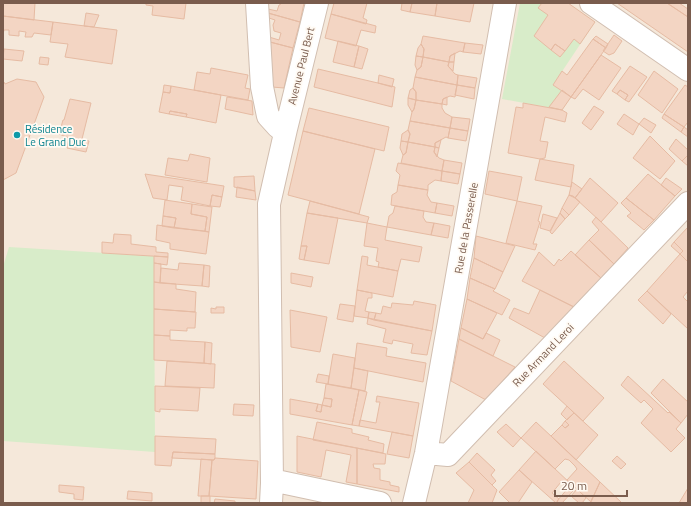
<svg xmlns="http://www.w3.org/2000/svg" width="691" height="506" viewBox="0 0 691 506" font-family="'Titillium Web',sans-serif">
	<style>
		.residential { fill: #f5e8da }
		.green { fill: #d8ecc9 }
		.building { fill: #f3d5c3; stroke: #e6bba3 }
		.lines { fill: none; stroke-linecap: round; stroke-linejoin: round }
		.minor-casing { stroke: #d1beb0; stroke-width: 24 }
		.minor { stroke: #fff; stroke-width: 22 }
		.culture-dot { fill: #0f9aa8; stroke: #fffaf3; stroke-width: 1.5 }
		.labels { text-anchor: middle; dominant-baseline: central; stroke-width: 3.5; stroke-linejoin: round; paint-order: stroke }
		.street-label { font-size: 11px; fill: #7a5c4d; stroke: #fffaf3 }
		.culture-label { font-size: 11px; fill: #0d838f; stroke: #fffaf3; text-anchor: start }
	</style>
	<rect width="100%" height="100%" fill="#fdf6ec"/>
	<!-- residential -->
	<path class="residential" d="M3 3H688V503H3Z"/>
	<!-- green -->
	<path class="green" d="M520 3H568L595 22 553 85 571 97 562 110 502 99Z
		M9 247 154 256 155 452 3 441V267Z"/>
	<!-- building -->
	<path class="building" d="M3 3H35L34 20 3 16Z
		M146 3H186L184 19 152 15 153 6 146 5Z
		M281 3H304L300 22 268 13V9L277 11 279 5 281 4Z
		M334 3H367L363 18 367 20 366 24 331 14Z
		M402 3H412L410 12 401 10Z
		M412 3H437L435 16 410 12Z
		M437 3H474L470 22 435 16Z
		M542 3H568L595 22 580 44 574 39 565 51 555 44 551 50 534 36 548 15 538 8Z
		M617 3H667L688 17V52Z
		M667 3H679L688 9V17Z
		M86 13 99 15 94 27 84 26Z
		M268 13 300 22 293 48 270 42 269 37 279 40 281 33 274 31 273 25 275 20 269 18Z
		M331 14 376 26 375 33 361 30 356 46 325 38Z
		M3 16 53 22 51 35 34 33 32 37H25L26 32 19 31V36L9 35V30H4L3 34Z
		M53 22 117 30 112 64 65 57 68 44 50 42Z
		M614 35 622 41 614 53 609 55 603 51Z
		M423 36 465 43 463 52 460 51 450 56 449 62 423 57 424 49 421 44Z
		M596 36 608 44 606 48 593 39Z
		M593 39 606 48 571 97 553 85 562 71 567 75Z
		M338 41 359 46 354 67 333 62Z
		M270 42 293 48 284 88 272 87Z
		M465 43 483 45 481 54 463 52Z
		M421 44 424 49 423 57 416 56 418 48Z
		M555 44 565 51 560 57 551 50Z
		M359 46 368 49 362 69 354 67Z
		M4 49 24 51 22 61 3 59Z
		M455 53 454 62H449L450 56Z
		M601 55 621 68 599 100 583 89 575 99 571 97Z
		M416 56 423 57 421 67 417 70 415 65Z
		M40 57 49 58 48 65 39 64Z
		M423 57 449 62 448 66 455 74 458 75 457 85 415 77 417 70 421 67Z
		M449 62H454L453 71 448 66Z
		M630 66 647 77 629 102 625 100 628 95 620 90 617 94 612 91Z
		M211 68 248 75 245 88 250 89 248 100 194 90 197 72 210 74Z
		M318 69 395 87 392 107 314 87Z
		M654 71 678 89 662 113 638 95Z
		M379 75 394 79 392 87 378 83Z
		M458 75 477 78 475 88 457 85Z
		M415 77 457 85 455 97 450 96 443 99 442 104 416 100V92L413 88Z
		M17 79 36 82 44 97 16 173 3 180V82H4L5 84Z
		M164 85 171 86 170 93 163 92Z
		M457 85 475 88 474 99 455 95Z
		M685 85 688 87V122L684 127 664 114Z
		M171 86 221 95 216 123 186 117 187 114 170 111 169 114 159 112 163 92 170 93Z
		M413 88 416 92V100L408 98 410 90Z
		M562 90 571 97 562 110 549 107Z
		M620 90 628 95 625 100 617 94Z
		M227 97 252 101 253 115 225 109Z
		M447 97V105L442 104 443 99Z
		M408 98 416 100 414 109 412 112 408 105Z
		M70 99 91 103 82 139 89 141 86 152 67 148 69 138 59 134 63 120H64Z
		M416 100 442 104V108L445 113 452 117 450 128 410 121 412 112 414 109Z
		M523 103 562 110 567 113 565 122 545 117 540 141 548 142 545 158 540 159 508 153 516 107 523 108Z
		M594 106 604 112 591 130 582 123Z
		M309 108 389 127 384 151 303 131Z
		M170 111 187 114 186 117 169 114Z
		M624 114 639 124 633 135 617 124Z
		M664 114 684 127 681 132 662 118Z
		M452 117 470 119 468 131 450 128Z
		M644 118 656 125 651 133 639 124Z
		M410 121 450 128 448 138 446 137 435 143V147L408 142 410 134 408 130Z
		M684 127 688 130V137L681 132Z
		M450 128 468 131 466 141 448 138Z
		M408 130 410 134 408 142 401 141 402 134Z
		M303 131 375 149 359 214 288 195Z
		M650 136 675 161 660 179 633 158Z
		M676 139 688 150V155L682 161 669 149Z
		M441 140 439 148 435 147V143Z
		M401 141 408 142 406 153 403 155 400 148Z
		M408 142 435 147 434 152 439 158 444 160 442 171 401 163 403 155 406 153Z
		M435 147 439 148 437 157 434 152Z
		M190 154 210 158 207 182 165 175 168 158 188 161Z
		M688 155V166L682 161Z
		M540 159 574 165 571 187 535 180Z
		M444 160 462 163 460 174 442 171Z
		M398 163 442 171 441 181 435 180 428 185V190L398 185 400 175 396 171Z
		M442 171 460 174 458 184 441 181Z
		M489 171 522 177 517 201 485 194Z
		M145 174 224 186 222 197 212 195 210 206 181 200 183 187 169 185 167 200 153 198Z
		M648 174 675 196 654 220 626 198Z
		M254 176 255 191 234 187V177Z
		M590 178 618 203 601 222 575 198Z
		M666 178 682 189 675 196 661 185Z
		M572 182 582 189 575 198 569 195Z
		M398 185 428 190 427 195 431 202 437 203 435 213 391 205 392 195 397 192Z
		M237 187 255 191 256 200 236 197Z
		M212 195 222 197 220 207 210 206Z
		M569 195 573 196 580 202 569 215 562 208Z
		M626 198 654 220 644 230 627 216 631 213 621 203Z
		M165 200 192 204 191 214 207 217 205 231 174 228 176 218 163 216Z
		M310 201 369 217 367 223 307 213Z
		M517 201 542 206 538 221 540 222 533 244H537L535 250 506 243Z
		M437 203 454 206 452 216 435 213Z
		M192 204 212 207 209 232 205 231 207 217 191 214Z
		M395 206 424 211 423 217 426 222 434 223 431 235 387 227 389 216 393 213Z
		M562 208 569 215 565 219 560 213Z
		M307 213 338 218 329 264 304 260 307 246H301Z
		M560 213 565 219 552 234 550 232Z
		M543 214 557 218 550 231 540 228Z
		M163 216 176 218 174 228 162 226Z
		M596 217 628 248 614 264 589 240 599 230 592 222Z
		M367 223 387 227 385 240 422 247 419 262 401 259 398 271 378 267 379 262 376 261 378 248 364 246Z
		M434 223 450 226 448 238 431 235Z
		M157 225 209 232 206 254 170 249V243L156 240Z
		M688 227V262L680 254 683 251 674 242Z
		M114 234 131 235V244L156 247V252L168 253V257L102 253V242L113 243Z
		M476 236 515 246 503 272 474 258Z
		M589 240 614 264 601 278 575 255Z
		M674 242 683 251 680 254 671 246Z
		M301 246H307L304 260 299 259Z
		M571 251 601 278 574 307 522 281 539 252 554 266 559 259 561 261Z
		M680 254 688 262V291L683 297 688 302V329L647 291Z
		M154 256 168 257 167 265 154 263Z
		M362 256 368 257 367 265 398 271 393 297 357 290Z
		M474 258 503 272 495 289 470 278Z
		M154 263 161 264 160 283 154 282Z
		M179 263 204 265 202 286 160 283 161 268 178 270Z
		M204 265 210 266 209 287 202 286Z
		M291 273 313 277 311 287 291 283Z
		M470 278 495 289 493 291 510 300 502 315 467 299Z
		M154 282 176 284V289L196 292 195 312 154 309Z
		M357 290 372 293V298H368L365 311 369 312 368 318 354 316Z
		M540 290 574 307 545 338 509 318 514 308 529 314Z
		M647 291 671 314 663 324 638 300Z
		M467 299 497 313 483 339 461 328Z
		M414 301 436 305 432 331 374 320 376 313 381 314 383 306 391 308 392 303 413 305Z
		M340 304 355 306 353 322 337 319Z
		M216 307H224V313H211V308L216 309Z
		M154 309 196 312 195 328H187V331L170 330V336L154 335Z
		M290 310 327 317 320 352 291 347Z
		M369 312 376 313 374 320 368 318Z
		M368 318 432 331 427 355 411 353 413 344 393 340 392 344 383 342 386 329 367 324Z
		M461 328 483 339 486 333 500 340 493 356 459 339Z
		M154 335 170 336V340L205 342 204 363 154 360Z
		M459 339 515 367 486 400 451 381Z
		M205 342 212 343 211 364 204 363Z
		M357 343 387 348 386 356 426 363 423 382 354 368Z
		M333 354 355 358 351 388 328 384Z
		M167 361 215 364 214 388 165 386Z
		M564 361 604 398 583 421 543 384Z
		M354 368 368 371 365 391 351 388Z
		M318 374 329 376 328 384 316 382Z
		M628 376 668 413 669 412 681 423 676 429 685 438 671 452 641 423 653 409 644 400 641 403 621 385Z
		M663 379 688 402V414L681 423 651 393Z
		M326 384 359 390 352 425 290 414V399L318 404 316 411 321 412 322 405 331 407 332 399 324 398Z
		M155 386 200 388 198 411 160 409V412L155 411Z
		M359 390 367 392 359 426 352 425Z
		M377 396 419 403 413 436 359 426 360 420 376 423 380 402H376Z
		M324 398 332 399 331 407 322 405Z
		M234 404 254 405 253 416 233 415Z
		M318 404 322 405 321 412 316 411Z
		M567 406 574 413 567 420 561 414Z
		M574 413 598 435 576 460 551 436 562 425 565 428 569 425 565 421Z
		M565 421 569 425 565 428 562 425Z
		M317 422 352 429V433L369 437 368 440 384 444 383 453 313 440Z
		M536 422 600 482 591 502 567 480 577 469 575 466 569 460 565 459 555 469 521 438Z
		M506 424 521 438 513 447 497 432Z
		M392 432 413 436 409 458 387 454Z
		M155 436 216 439 215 454 173 452 171 466 155 465Z
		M297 436 357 448V484L346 482 351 455 326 450 321 477 297 472Z
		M357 448 386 454 385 464H373L374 468 380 469V480L390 482V485L399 487V492L357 484Z
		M536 451 571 484 568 488 561 482 552 493 559 499 556 503 519 470Z
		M173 452 215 454V458L214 460 172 458Z
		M477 453 495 470 491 475 496 481 492 485 469 462Z
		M617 456 626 464 621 469 612 461Z
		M215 458 258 461 256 499 209 496 212 460H214Z
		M201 459 212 460 209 496H198Z
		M469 462 497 490 492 503H468L474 490 456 473Z
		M519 470 532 482 518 503H510L499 492Z
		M600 482 622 503H590Z
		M59 485 84 487 83 500 74 499V494L59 492Z
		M569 487 573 491 562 503H559L557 501Z
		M688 488V503H679Z
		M577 489 586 498 582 503H579L571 496Z
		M128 491 152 493V501L127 499Z
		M201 496H210V503H201Z
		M215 499 235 501V503H214Z"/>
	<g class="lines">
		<!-- minor casing -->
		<g class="minor-casing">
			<path id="minor" d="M257 3 262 87 268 116 278 127 286 129
				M591 3 688 70
				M426 453 448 455 688 203
				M272 483 281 482 380 503
				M271 503 272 483 269 204 286 129 317 3
				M414 503 426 453 505 3"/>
		</g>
		<!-- minor -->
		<use href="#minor" class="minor"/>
	</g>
	<!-- markers -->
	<circle class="culture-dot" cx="17" cy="135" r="4"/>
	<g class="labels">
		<!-- street labels -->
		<g class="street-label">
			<text transform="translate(301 66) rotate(-76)">Avenue Paul Bert</text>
			<text transform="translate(466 228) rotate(-80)">Rue de la Passerelle</text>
			<text transform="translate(543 355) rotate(-46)">Rue Armand Leroi</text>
		</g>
		<!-- culture labels -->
		<g class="culture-label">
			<text x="25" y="129">Résidence<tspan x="25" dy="13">Le Grand Duc</tspan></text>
		</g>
	</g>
	<!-- border -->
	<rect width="691" height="506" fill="none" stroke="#7a5c4d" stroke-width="8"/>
	<!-- scale -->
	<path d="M555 490v6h72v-6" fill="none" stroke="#7a5c4d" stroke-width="2"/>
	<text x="561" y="490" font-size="12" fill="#7a5c4d" stroke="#fffaf3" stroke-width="3" paint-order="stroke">20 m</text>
</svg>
